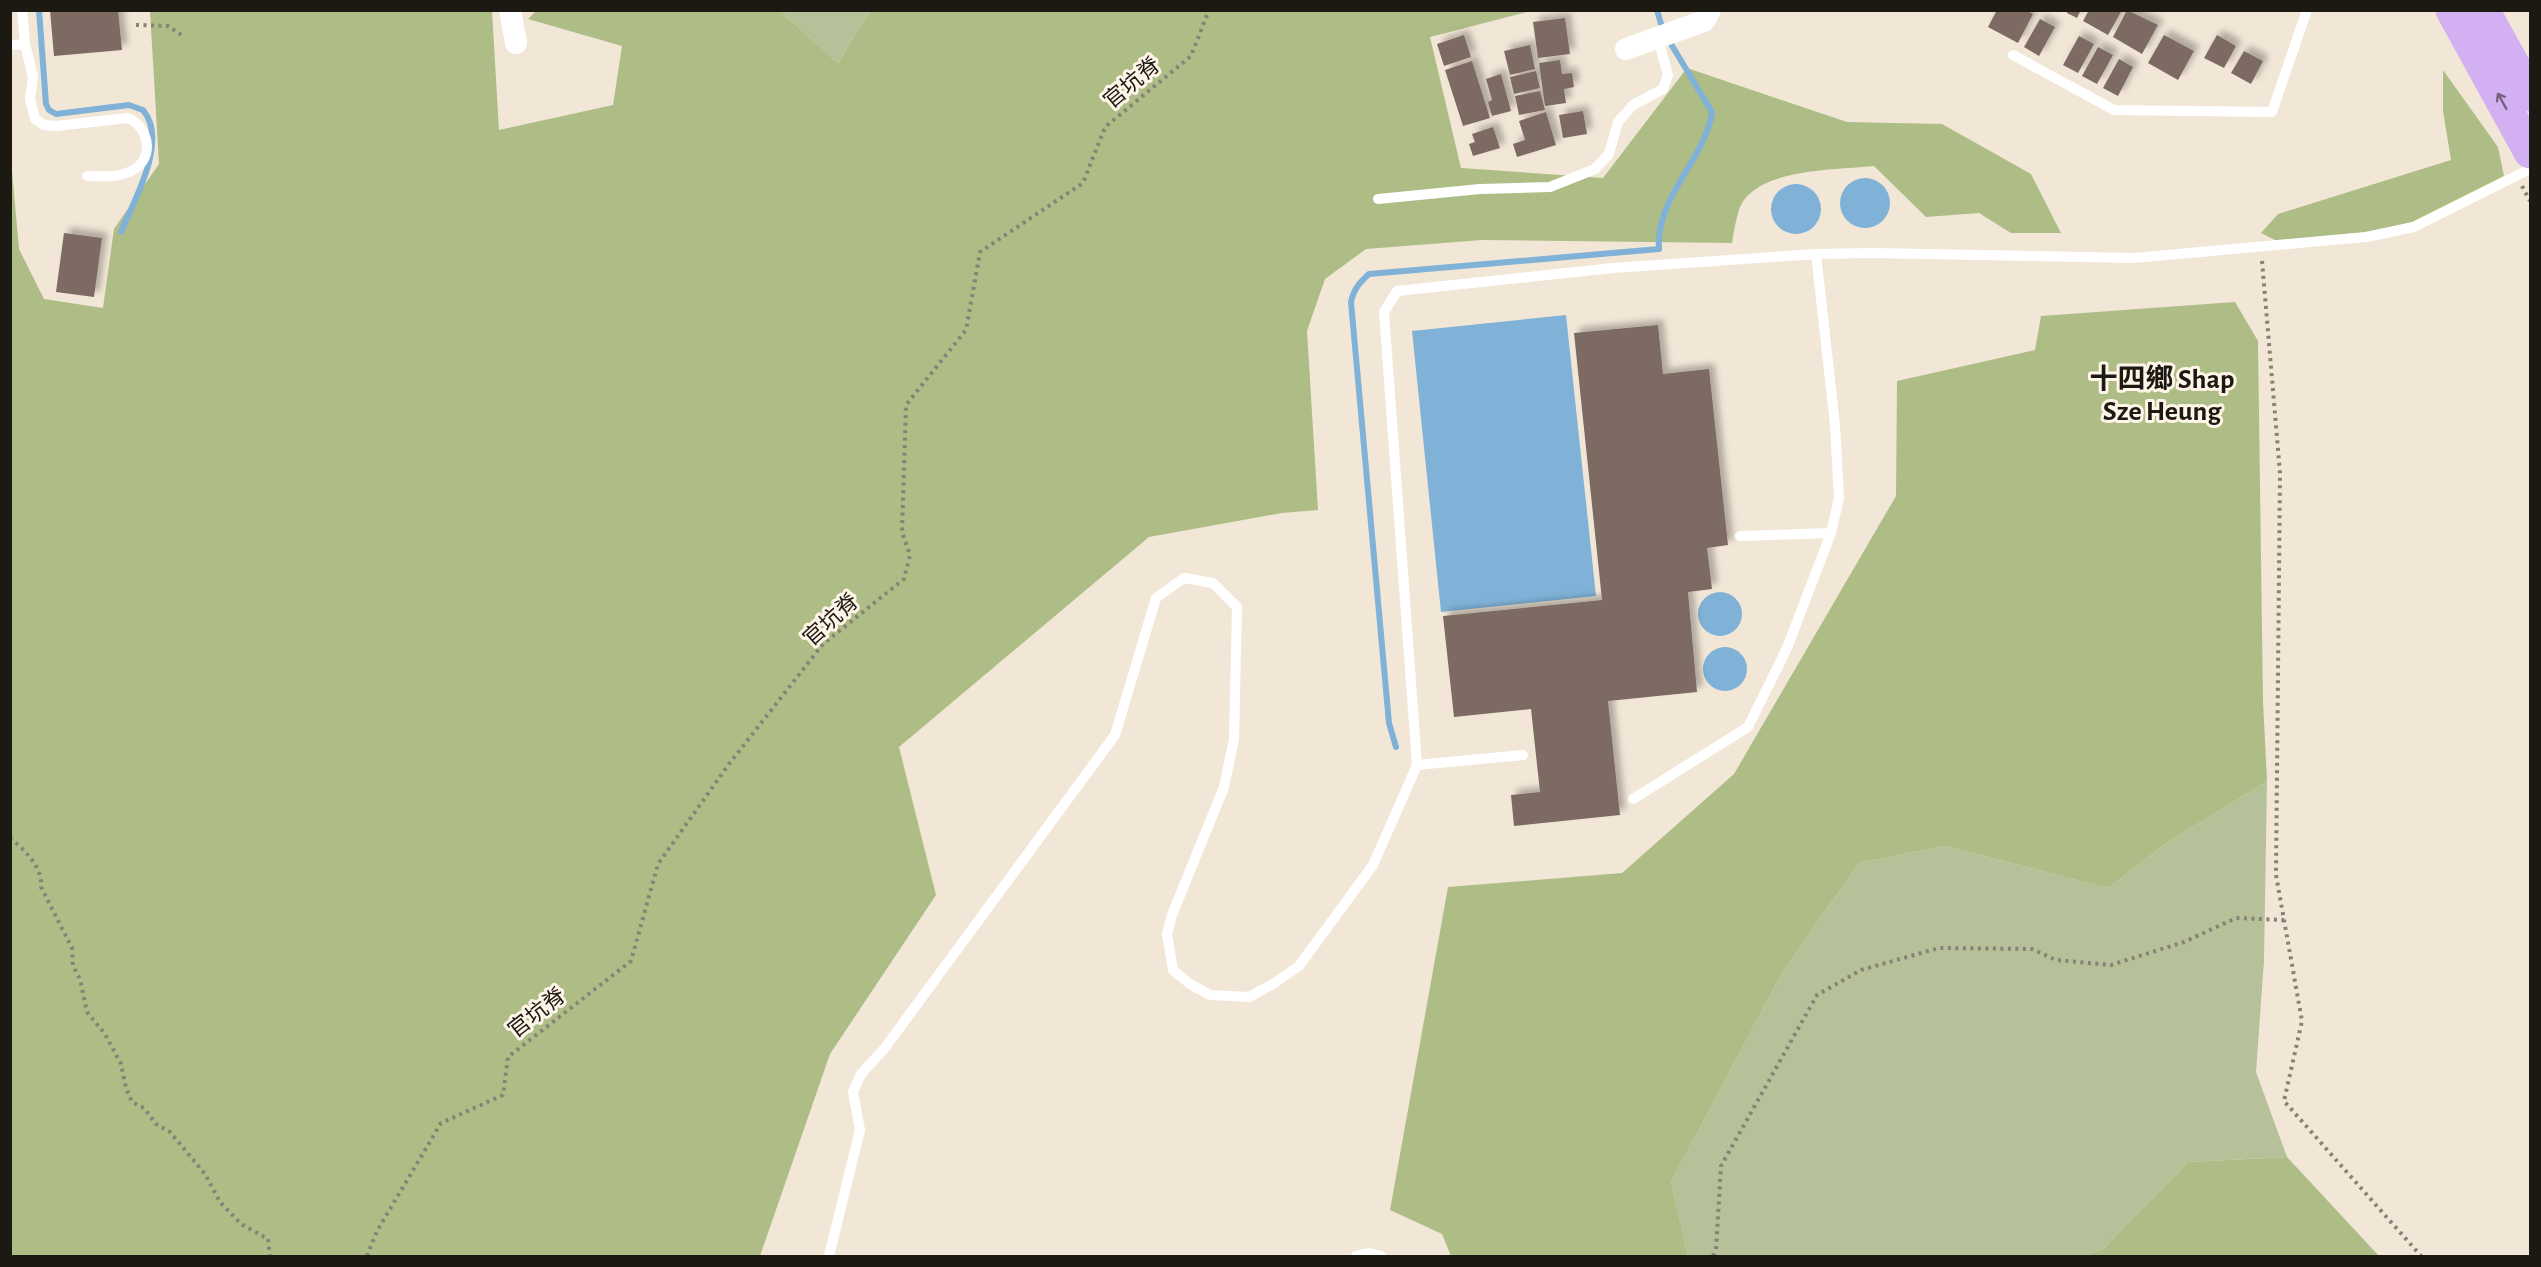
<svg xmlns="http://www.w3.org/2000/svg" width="2541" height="1267" viewBox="0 0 2541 1267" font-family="'Alegreya Sans','Noto Sans TC',sans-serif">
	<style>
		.green { fill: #b6c199 }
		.forest { fill: #aebd86 }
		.water { fill: #80b1d7 }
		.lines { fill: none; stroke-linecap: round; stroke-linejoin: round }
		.stream { stroke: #80b1d7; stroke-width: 6 }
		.building { fill: #7b6b63; filter: url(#shadow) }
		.path { stroke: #888176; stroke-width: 4; stroke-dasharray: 3 4.5; stroke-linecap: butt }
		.service { stroke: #fff; stroke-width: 10 }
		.minor { stroke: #fff; stroke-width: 22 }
		.primary { stroke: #d3b0f2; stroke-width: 33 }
		.oneway { stroke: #786482 }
		.labels { text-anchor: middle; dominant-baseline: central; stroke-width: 6; stroke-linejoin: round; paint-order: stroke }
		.street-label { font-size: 22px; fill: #1c1812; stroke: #fef4e8 }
		.district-label { font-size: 28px; font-weight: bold; fill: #1c1812; stroke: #fef4e8 }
	</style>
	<defs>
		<filter id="shadow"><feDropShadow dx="5.5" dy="-5.5" stdDeviation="3" flood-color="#0004"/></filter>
	</defs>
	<rect width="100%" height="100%" fill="#f2e7d7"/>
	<!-- green -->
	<path class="green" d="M780 11H870L838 63Z
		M2267 781 2264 961 2256 1072 2287 1157 2188 1162 2104 1248 2085 1256H1688L1671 1182 1783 971 1859 863 1945 846 2108 888 2165 844Z"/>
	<!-- forest -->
	<path class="forest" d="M1535 10 1430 37 1461 168 1603 178 1687 68 1847 122 1942 124 2031 174 2061 233H2011L1979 213 1926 217 1874 166C1837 170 1757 168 1740 207 1736 218 1734 232 1732 243L1482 240 1366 249 1325 279 1307 331 1318 510 1282 513 1149 537 899 747 936 895 830 1054 760 1256H11L10 149 19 249 44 299 103 308 114 229 159 164 150 11H492L499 130 613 105 622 46 528 19 536 11H780L838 63 870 11Z
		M2443 70 2498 147 2504 176 2412 222 2368 232 2279 242 2261 233 2278 214 2451 160 2443 111Z
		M2235 302 2258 341 2263 701 2267 781 2165 844 2108 888 1945 846 1859 863 1783 971 1671 1182 1688 1256H1451L1442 1234 1390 1210 1448 887 1622 873 1734 774 1896 496 1897 381 2035 350 2041 316Z
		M2287 1157 2379 1256H2085L2104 1248 2188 1162Z"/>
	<!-- water -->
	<path class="water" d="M1840 203a25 25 0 1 1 50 0a25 25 0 1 1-50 0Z
		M1771 209a25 25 0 1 1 50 0a25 25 0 1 1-50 0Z
		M1566 315 1596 596 1441 612 1412 331Z
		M1698 614a22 22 0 1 1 44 0a22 22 0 1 1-44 0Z
		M1703 669a22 22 0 1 1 44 0a22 22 0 1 1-44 0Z"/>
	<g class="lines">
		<!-- stream -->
		<path class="stream" d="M39 10 46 104 49 110 56 114 129 105 143 110C169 141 134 200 121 232
			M1657 10 1661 24
			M1396 747 1389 723 1351 302C1354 289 1359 283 1369 274L1659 249C1655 198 1706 158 1712 112L1671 44"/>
	</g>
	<!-- building -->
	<path class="building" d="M50 10H118L122 50 54 56Z
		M1997 10H2026L2033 14 2018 43 1988 27Z
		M2068 10H2081L2077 18 2067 13Z
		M2089 10H2122L2108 35 2083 21Z
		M2127 10 2158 25 2142 54 2113 37Z
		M1565 18 1570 54 1538 58 1533 22Z
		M2040 19 2055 27 2039 56 2024 47Z
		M1464 35 1471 57 1444 66 1437 44Z
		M2164 35 2194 51 2178 80 2148 63Z
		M2217 35 2236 46 2224 68 2204 58Z
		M2079 36 2094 44 2078 73 2063 65Z
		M1530 45 1535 69 1510 75 1504 51Z
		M2098 47 2113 55 2097 84 2082 76Z
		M2244 51 2263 61 2251 84 2231 73Z
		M2119 59 2133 67 2118 96 2103 88Z
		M1560 60 1562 74 1572 73 1574 87 1564 89 1566 103 1545 106 1539 63Z
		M1472 61 1490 118 1463 126 1445 70Z
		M1536 71 1540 88 1514 94 1510 77Z
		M1501 74 1511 111 1492 116 1488 102 1492 100 1486 79Z
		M1540 91 1545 110 1519 115 1515 96Z
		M1583 111 1587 134 1563 138 1559 115Z
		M1546 112 1556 145 1517 157 1513 144 1525 140 1519 121Z
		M1493 127 1500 148 1473 156 1469 144 1475 142 1472 134Z
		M64 233 102 238 94 297 56 292Z
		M1658 325 1663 374 1709 369 1728 545 1707 548 1712 589 1688 592 1697 692 1608 701 1620 815 1514 826 1511 795 1540 792 1531 709 1454 717 1443 616 1602 600 1574 333Z"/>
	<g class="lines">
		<!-- path -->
		<path class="path" d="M136 25 168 26 183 36
			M2522 186 2530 201
			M2262 261 2280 473 2276 875 2302 1021 2284 1101 2421 1256
			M10 838C25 850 43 868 41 887L72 948 73 966 80 979 87 1012 105 1034 121 1064 126 1088 132 1102 144 1108 156 1124 170 1132 205 1174 220 1202 241 1224 268 1239 270 1256
			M367 1256 377 1231 441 1123 503 1095 508 1057 631 961 658 864 729 764 823 644 904 579 910 555 902 532 906 405 966 330 980 252 1083 183 1105 127 1191 56 1209 10
			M1713 1256 1716 1250 1721 1166 1817 995 1861 970 1939 948 2032 949 2056 960 2111 965 2184 942 2236 918 2284 920"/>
		<!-- service -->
		<path class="service" d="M22 10 25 44 33 77 30 99 35 119 44 125 56 126 128 118C151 128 155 162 129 172 116 178 101 176 87 176
			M10 45 25 44
			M2013 55 2114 110 2272 112 2307 10
			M1378 199 1480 189 1550 187 1595 169 1609 154 1618 122 1633 105 1663 89 1668 75 1658 39
			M1740 536 1831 533
			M1417 765 1523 755
			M1633 799 1748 727 1787 648 1831 533 1839 498 1835 425 1816 254
			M829 1256 860 1130 853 1092 861 1074 884 1049 1115 735 1156 598 1184 578 1213 583 1237 607 1234 739 1224 787 1172 915 1167 934 1173 970 1190 984 1210 995 1249 997 1273 984 1299 966 1373 865 1417 765 1384 312 1397 291 1613 268 1816 254 1871 253 2134 258 2366 237 2414 227 2530 169
			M1356 1256 1370 1253 1381 1256"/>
		<!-- minor -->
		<path class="minor" d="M510 10 516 43
			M1626 49 1704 21 1710 10"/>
		<!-- primary -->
		<path class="primary" d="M2452 10 2530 152
			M2483 10 2530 95"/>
	</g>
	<!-- one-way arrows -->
	<defs><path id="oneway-shaft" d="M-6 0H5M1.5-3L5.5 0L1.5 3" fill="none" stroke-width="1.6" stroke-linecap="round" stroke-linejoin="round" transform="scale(1.5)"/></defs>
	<use class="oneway" href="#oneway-shaft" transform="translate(2502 101) rotate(-119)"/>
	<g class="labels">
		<!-- street labels -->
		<g class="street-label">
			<text transform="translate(1132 83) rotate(-40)">官坑脊</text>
			<text transform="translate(831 620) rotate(-42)">官坑脊</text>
			<text transform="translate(537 1013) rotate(-38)">官坑脊</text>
		</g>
		<!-- district labels -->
		<g class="district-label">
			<text x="2162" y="380">十四鄉 Shap<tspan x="2162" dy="32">Sze Heung</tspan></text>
		</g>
	</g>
	<!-- border -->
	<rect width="2541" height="1267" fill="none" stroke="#1c1812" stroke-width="24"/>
</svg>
